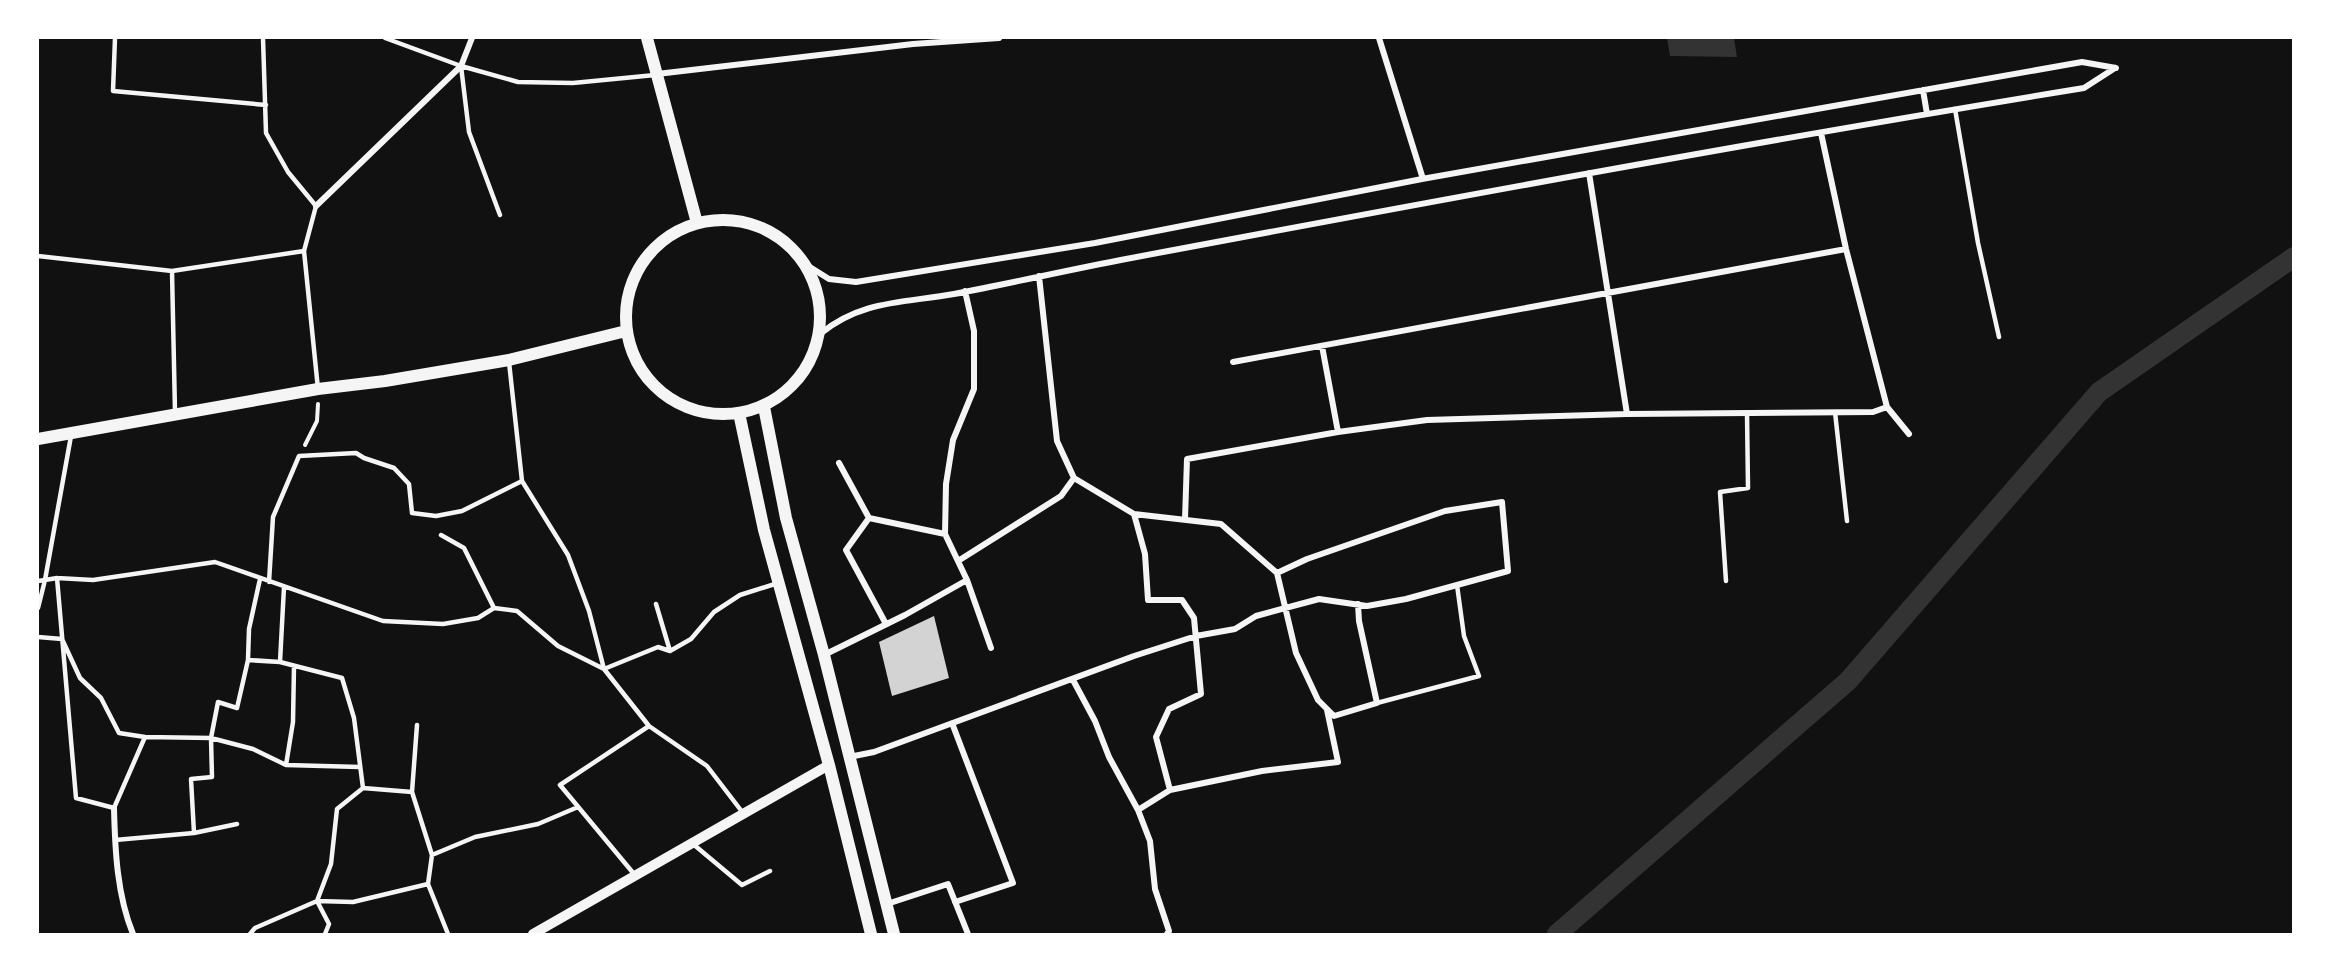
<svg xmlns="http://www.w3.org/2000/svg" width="2331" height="972" viewBox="0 0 2331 972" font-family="'Fira Sans Condensed',sans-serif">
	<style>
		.water { fill: #333 }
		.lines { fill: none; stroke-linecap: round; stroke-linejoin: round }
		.canal { stroke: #333; stroke-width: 20 }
		.building { fill: #d3d3d3 }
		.path { stroke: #f5f5f5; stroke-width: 4 }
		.service { stroke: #f5f5f5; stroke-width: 4.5 }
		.minor { stroke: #f5f5f5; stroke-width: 6 }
		.tertiary { stroke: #f5f5f5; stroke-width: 10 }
		.secondary { stroke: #f5f5f5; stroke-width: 12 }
	</style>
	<rect width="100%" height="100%" fill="#111"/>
	<!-- water -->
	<path class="water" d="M1667 38H1734L1737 57 1670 56Z"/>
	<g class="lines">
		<!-- canal -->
		<path class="canal" d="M1557 934 1848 681 2099 392 2294 257"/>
	</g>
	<!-- building -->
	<path class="building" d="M934 616 949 678 892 696 879 642Z"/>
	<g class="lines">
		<!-- path -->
		<path class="path" d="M305 445 317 421 318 404"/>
		<!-- service -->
		<path class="service" d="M115 38 113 91 266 105
			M263 38 266 133 288 172 316 206 304 251 318 389
			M385 38 461 66 518 82 573 83 655 75
			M461 66 469 132 500 215
			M1955 109 1978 243 1999 337
			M38 256 172 271 304 251
			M172 271 175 412
			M509 362 522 481 568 555 589 611 604 669 649 726 707 766 743 813
			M1835 412 1847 521
			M441 535 464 548 494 608
			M57 578 93 580 215 562 383 621 443 624 478 618 494 608 517 611 558 646 604 669 658 647 670 651 691 639 714 612 740 595 778 583
			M38 581 45 580 71 436
			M1726 581 1720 492 1748 488 1747 413
			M269 582 273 517 299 456 356 453 364 458 394 468 409 484 412 513 436 516 462 511 522 481
			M284 587 280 662 342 678 354 718 363 788 412 792 432 855
			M656 604 670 651
			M38 608 45 580 57 578 76 798 114 808 145 737 119 733 101 698 80 678 62 639 38 637
			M248 660 280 662
			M294 666 293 722 286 765 360 767
			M1377 703 1479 676 1464 636 1457 585
			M145 737 211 738 253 749 286 765
			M363 788 337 809 331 864 317 901 353 902 428 884
			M412 792 417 725
			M194 833 237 824
			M115 840 194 833 191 779 212 777 211 738 218 702 237 708 248 660 249 629 260 579
			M693 844 742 885 770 871
			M634 874 560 785 649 726
			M250 934 255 928 317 901 329 924 325 934
			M448 934 428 884 432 855 475 837 538 824 578 807"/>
		<!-- minor -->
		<path class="minor" d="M1379 38 1423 179
			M657 74 913 44 999 38
			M1923 90 1927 114
			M1821 133 1846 249 1887 407 1909 434
			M1589 173 1627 414
			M316 206 461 66 472 38
			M805 264 829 279 856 282 1095 243 1422 179 2082 62 2116 68
			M1039 276 1057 441 1074 478 1134 514 1221 524 1277 573 1296 653 1318 700 1334 716 1377 703 1359 621 1358 604
			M965 291 974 331V389L953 440 946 484 945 534 967 580 991 648
			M820 334C861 300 904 303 954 294 1012 283 1068 270 1126 259 1445 199 1764 140 2084 88L2115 68
			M1322 346 1338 432
			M1233 362 1846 249
			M839 463 869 518 945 534
			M1134 514 1145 554 1148 600H1182L1194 618 1201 694 1169 709 1156 737 1170 790 1138 810
			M869 518 846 550 886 624
			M1185 519 1187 459 1338 432 1427 420 1627 414 1873 412 1887 407
			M958 561 1061 496 1074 478
			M824 655 905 615 967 580
			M1073 680 1095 721 1109 757 1138 810 1150 841 1155 889 1169 931 1167 934
			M952 723 1013 883 955 902
			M849 757 874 752 1134 656 1196 636 1235 629 1256 616 1319 599 1367 606 1406 599 1508 571 1502 502 1445 511 1307 559 1277 573
			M1170 790 1262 771 1338 762 1327 710
			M114 808C115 850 117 895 133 934
			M887 904 948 884 968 934"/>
		<!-- tertiary -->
		<path class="tertiary" d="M533 934 829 765"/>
		<!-- secondary -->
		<path class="secondary" d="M647 38 697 223
			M626 317a97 97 0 1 1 194 0a97 97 0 1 1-194 0Z
			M764 407 786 518 824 655 894 934
			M739 413 764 530 829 765 871 934
			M38 439 318 389 385 381 509 360 626 331"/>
	</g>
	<!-- border -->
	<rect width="2331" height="972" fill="none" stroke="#ffffff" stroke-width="78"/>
</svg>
